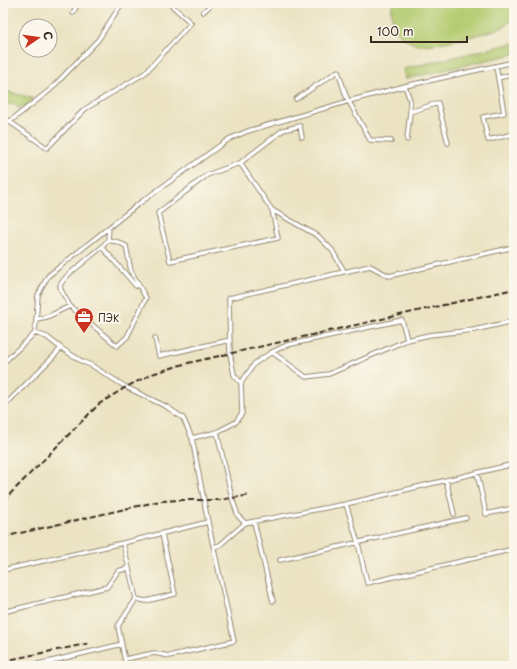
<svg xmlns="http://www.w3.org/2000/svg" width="517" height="669" viewBox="0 0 517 669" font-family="'Playpen Sans',sans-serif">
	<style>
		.grass { fill: url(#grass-dots); stroke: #787a47 }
		.pitch { fill: #b4cb70; stroke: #787a47 }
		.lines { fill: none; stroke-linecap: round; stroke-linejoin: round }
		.service-casing { stroke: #938670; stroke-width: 5.5 }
		.service { stroke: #fff; stroke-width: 3.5 }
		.rail { stroke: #3b2a1e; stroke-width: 2; stroke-dasharray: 6 3; stroke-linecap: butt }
		.labels { text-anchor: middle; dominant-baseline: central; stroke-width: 4; stroke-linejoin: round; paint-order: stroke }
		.poi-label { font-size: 10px; fill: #3b2a1e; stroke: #fbf7ec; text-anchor: start }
	</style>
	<defs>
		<pattern id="grass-dots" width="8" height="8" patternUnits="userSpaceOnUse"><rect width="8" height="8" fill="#b4cb70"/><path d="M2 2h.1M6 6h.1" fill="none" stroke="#9cae61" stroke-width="1.8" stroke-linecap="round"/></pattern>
	</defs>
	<rect width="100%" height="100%" fill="#fbf7ec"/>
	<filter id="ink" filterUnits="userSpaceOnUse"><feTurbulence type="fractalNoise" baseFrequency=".025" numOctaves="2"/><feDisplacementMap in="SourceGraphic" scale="8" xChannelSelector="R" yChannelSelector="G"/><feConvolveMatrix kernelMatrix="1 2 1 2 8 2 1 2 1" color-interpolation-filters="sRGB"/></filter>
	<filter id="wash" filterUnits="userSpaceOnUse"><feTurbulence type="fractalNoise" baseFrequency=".012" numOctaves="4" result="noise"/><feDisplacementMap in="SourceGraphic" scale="16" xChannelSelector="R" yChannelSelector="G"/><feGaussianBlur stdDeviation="0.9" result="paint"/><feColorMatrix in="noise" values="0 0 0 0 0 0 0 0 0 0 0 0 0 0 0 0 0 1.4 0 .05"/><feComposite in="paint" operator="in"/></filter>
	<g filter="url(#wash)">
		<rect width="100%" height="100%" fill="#ebe3c2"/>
		<!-- grass -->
		<path class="grass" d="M514 43V54L406 79 403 69Z
			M3 89C12 95 23 94 33 99L24 107 18 108 15 105 6 104 3 102Z"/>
		<!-- pitch -->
		<path class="pitch" d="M393 3H514V17C511 20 509 24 505 26 495 32 430 47 418 45 409 43 399 36 395 27 392 20 390 10 393 3Z"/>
	</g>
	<g filter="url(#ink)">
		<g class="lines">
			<!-- service casing -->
			<g class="service-casing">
				<path id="service" d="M203 12 213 3
					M73 13 78 3
					M496 66 504 113 483 117 488 140 514 134
					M498 78 514 74
					M405 86 410 100V112L407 140
					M296 99 338 71 346 96 370 140 391 141
					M410 112 438 103 448 143
					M3 117 47 148 85 109 145 73 191 23 169 3
					M9 122 50 90 98 40 122 3
					M240 163 283 130 300 126 302 137
					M272 210 240 163 207 175 158 213 170 261 278 238 272 210 318 236 332 250 344 271
					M102 247 136 286
					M70 306 61 290 60 286 62 282 68 275 102 247 108 240 109 227
					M36 319 47 317 70 306 117 346 127 337 146 298 131 271 126 246 118 242 108 240
					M155 338 159 356 230 340
					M272 352 306 377 329 374 407 340 429 335 474 330 514 321
					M3 363 35 333
					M241 383 234 375 230 353 229 298 370 266 389 276 514 247
					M3 407 55 355 61 348
					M217 432 232 498 238 516 245 523
					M192 438 217 432 236 422 242 413 241 383 255 363 272 352 287 345 402 320 407 340
					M477 473 486 514 514 508
					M446 480 454 514
					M346 504 358 543 367 583 514 549
					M254 522 273 601
					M123 543 136 599 118 626 126 666
					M214 547 220 545 245 523 346 504 514 464
					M280 560 466 518
					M3 570 123 543 208 522 192 438 183 418 167 407 126 387 91 365 83 362 61 348 47 337 35 333 38 295 48 276 137 205 229 139 248 131 349 101 405 86 514 62
					M136 599 146 601 175 594 162 534
					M3 612 107 587 118 571 129 568
					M125 659 154 653 169 656 234 641 208 522
					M27 666 52 661
					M53 666 52 661 122 644"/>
			</g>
			<!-- service -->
			<use href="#service" class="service"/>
			<!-- rail -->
			<path class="rail" d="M3 501 99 404 126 387 152 374 184 364 514 289
				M3 537 160 501 181 500H220L250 495
				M3 661 91 643"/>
		</g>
	</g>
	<!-- icons -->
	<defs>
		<g id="office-pin" transform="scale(1)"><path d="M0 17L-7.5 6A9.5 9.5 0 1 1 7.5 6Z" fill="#c8321e" stroke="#fbf7ec"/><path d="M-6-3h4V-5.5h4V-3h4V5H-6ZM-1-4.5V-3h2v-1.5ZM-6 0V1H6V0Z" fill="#fff"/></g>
	</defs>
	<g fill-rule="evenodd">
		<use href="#office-pin" x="84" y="317"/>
	</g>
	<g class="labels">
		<!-- poi labels -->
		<g class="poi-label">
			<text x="98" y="317">ПЭК</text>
		</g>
	</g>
	<!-- margin -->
	<rect width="517" height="669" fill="none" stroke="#fbf7ec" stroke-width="16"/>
	<!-- north arrow -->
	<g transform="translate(38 38) rotate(77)"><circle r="19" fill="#fbf7ec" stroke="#aea59a"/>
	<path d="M0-3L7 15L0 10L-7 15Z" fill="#c8321e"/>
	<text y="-6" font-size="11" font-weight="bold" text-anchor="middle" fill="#3b2a1e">С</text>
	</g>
	<!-- scale -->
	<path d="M371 36v6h96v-6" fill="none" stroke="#3b2a1e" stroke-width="2"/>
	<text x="377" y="36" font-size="12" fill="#3b2a1e" stroke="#fbf7ec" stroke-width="3" paint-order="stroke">100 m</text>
</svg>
